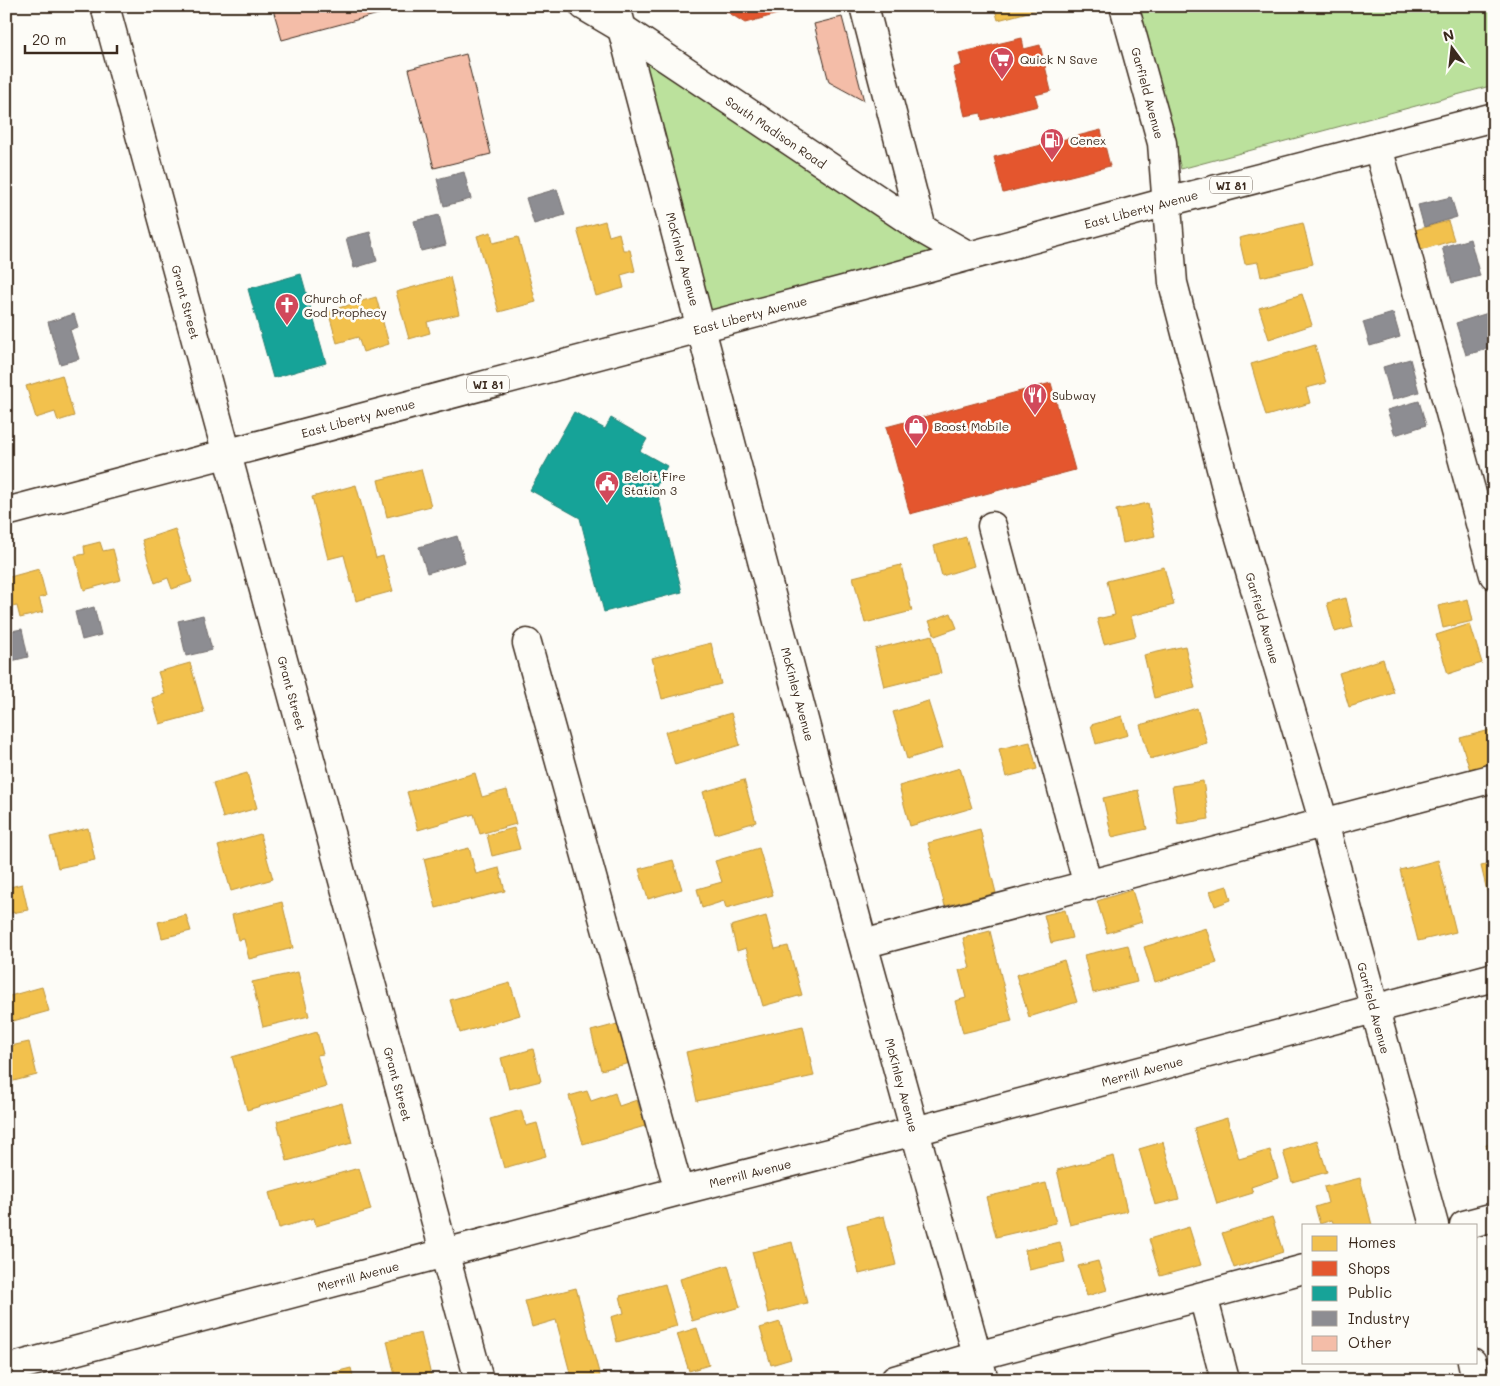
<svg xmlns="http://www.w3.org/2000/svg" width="1500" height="1386" viewBox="0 0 1500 1386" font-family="Mali,sans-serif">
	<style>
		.green { fill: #bbe19c; stroke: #7b865d }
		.homes { fill: #f2c14e; stroke: #bb9440 }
		.shops { fill: #e4572e; stroke: #b14a29 }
		.public { fill: #17a398; stroke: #227f73 }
		.industry { fill: #8d8d92; stroke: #746f6f }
		.building { fill: #f4bda8; stroke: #3b2a1e }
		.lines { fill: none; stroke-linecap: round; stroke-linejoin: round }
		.minor-casing { stroke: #3b2a1e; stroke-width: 31 }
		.major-casing { stroke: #3b2a1e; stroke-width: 31 }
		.minor { stroke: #fdfcf7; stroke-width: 28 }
		.major { stroke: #fdfcf7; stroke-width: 28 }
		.labels { text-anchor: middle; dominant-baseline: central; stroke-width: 5; stroke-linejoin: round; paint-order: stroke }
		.shield { fill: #fdfcf7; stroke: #75695f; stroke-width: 1 }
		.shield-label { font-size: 11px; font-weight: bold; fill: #3b2a1e }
		.poi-label { font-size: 12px; fill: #3b2a1e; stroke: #fdfcf7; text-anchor: start }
		.street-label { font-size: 12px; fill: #3b2a1e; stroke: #fdfcf7 }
	</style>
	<rect width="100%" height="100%" fill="#fdfcf7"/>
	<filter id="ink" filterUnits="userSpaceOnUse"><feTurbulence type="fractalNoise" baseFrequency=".02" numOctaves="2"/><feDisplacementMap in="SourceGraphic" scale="10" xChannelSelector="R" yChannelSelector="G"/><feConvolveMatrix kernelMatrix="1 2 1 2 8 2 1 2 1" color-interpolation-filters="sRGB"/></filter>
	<g filter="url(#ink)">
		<!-- green -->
		<path class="green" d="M1138 6H1494V85L1181 169Z
			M623 29 969 256 701 328Z"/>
		<!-- homes -->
		<path class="homes" d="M994 6H1047V7L998 20Z
			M605 221 609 236 619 233 623 250H630L635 271 621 275 624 288 596 296 577 229Z
			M1448 221 1454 240 1421 250 1415 230Z
			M1303 223 1313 264 1261 277 1258 262 1245 264 1239 238Z
			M491 232 493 243 518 237 536 302 499 312 477 236Z
			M450 277 459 314 427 322 430 333 409 339 396 292Z
			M1302 294 1312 325 1269 339 1259 308Z
			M376 297 389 344 363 352 358 337 337 343 328 311Z
			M1315 345 1326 383 1306 388 1310 403 1266 416 1251 364Z
			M62 375 74 416 58 421 55 412 36 418 26 386Z
			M421 469 431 506 387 517 378 480Z
			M356 485 376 558 383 556 393 591 356 601 344 555 328 559 312 497Z
			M1148 503 1155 536 1123 543 1116 510Z
			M175 529 192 582 172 589 168 578 155 583 142 540Z
			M966 537 974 566 942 576 934 546Z
			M100 542 103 551 113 549 121 580 84 590 75 556 85 554 84 546Z
			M901 565 912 611 865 623 853 577Z
			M1164 567 1174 605 1131 616 1136 636 1104 644 1097 619 1115 615 1107 581Z
			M39 569 46 596 39 598 43 612 20 618 17 606 11 607 6 588V578Z
			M1346 598 1353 627 1335 632 1327 603Z
			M1468 599 1473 621 1443 628 1438 606Z
			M951 613 957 628 935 636 929 621Z
			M1470 624 1482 663 1448 674 1436 635Z
			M932 635 941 673 884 687 875 649Z
			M711 643 721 684 662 699 652 658Z
			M1185 646 1195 688 1154 698 1144 655Z
			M1383 659 1394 693 1349 707 1339 673Z
			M190 663 204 712 160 724 152 698 165 694 158 672Z
			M928 701 943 748 907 759 893 712Z
			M1197 708 1207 743 1150 759 1140 725Z
			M731 713 740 745 675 765 665 732Z
			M1122 716 1128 735 1096 744 1091 725Z
			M1494 729V764L1470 770 1460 738Z
			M1030 742 1037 769 1006 777 999 749Z
			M960 768 972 808 910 826 899 786Z
			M247 773 257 808 223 818 213 783Z
			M475 773 482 797 507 790 516 824 480 834 474 814 418 830 407 792Z
			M744 780 756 822 715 834 703 792Z
			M1203 781 1209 819 1178 824 1172 786Z
			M1138 790 1147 829 1112 837 1103 798Z
			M88 828 95 860 58 868 50 837Z
			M514 828 520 849 492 856 487 835Z
			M980 829 996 893 945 906 928 843Z
			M260 834 273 879 231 891 218 846Z
			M469 848 476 874 499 868 505 891 436 908 424 859Z
			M759 848 773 895 726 908 724 901 702 908 697 889 722 882 715 861Z
			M673 860 682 889 648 899 639 869Z
			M1438 860 1456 932 1418 941 1400 870Z
			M1494 863V916H1493L1481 866Z
			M22 884 28 910 6 914V888Z
			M1227 886 1231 900 1215 906 1210 891Z
			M1132 890 1142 922 1107 933 1097 901Z
			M282 902 293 948 249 959 244 939 238 940 232 915Z
			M1065 910 1072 938 1051 943 1044 915Z
			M186 915 191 931 162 938 158 922Z
			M766 916 775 949 788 946 802 995 763 1006 746 948 737 951 731 926Z
			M1206 928 1217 963 1155 982 1144 947Z
			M990 931 1012 1021 963 1033 955 1001 966 998 959 970 970 968 963 938Z
			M1128 945 1137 982 1093 993 1084 955Z
			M1064 960 1077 1002 1029 1017 1016 975Z
			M298 972 309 1016 263 1027 252 982Z
			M510 983 520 1015 460 1033 450 1000Z
			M42 987 49 1011 6 1023V997Z
			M625 1022 635 1062 601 1070 591 1031Z
			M803 1026 814 1076 697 1101 686 1052Z
			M317 1032 323 1054 317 1055 326 1087 247 1110 232 1057Z
			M29 1042 37 1075 6 1083V1047Z
			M533 1049 541 1081 509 1089 501 1058Z
			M587 1091 591 1101 615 1093 619 1106 637 1100 645 1126 583 1144 569 1096Z
			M342 1103 352 1143 287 1161 277 1121Z
			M521 1110 526 1126 537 1123 546 1156 504 1168 490 1119Z
			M1227 1118 1239 1159 1270 1150 1278 1178 1251 1187 1253 1193 1217 1204 1194 1128Z
			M1317 1140 1327 1172 1292 1182 1283 1151Z
			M1163 1142 1179 1199 1155 1205 1139 1149Z
			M1494 1143V1171L1486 1145Z
			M1114 1156 1127 1211 1070 1225 1057 1170Z
			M359 1168 371 1210 316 1226 314 1218 279 1228 269 1193Z
			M1360 1178 1372 1225H1334L1332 1220 1320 1224 1315 1207 1328 1203 1324 1187Z
			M1046 1183 1056 1223 996 1237 986 1197Z
			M884 1216 896 1265 859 1274 847 1225Z
			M1272 1217 1283 1252 1234 1268 1222 1233Z
			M1189 1227 1201 1265 1160 1276 1149 1239Z
			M792 1242 807 1303 768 1313 752 1252Z
			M1060 1242 1065 1262 1029 1270 1025 1250Z
			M1098 1261 1107 1290 1087 1296 1078 1266Z
			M728 1265 740 1307 692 1321 680 1279Z
			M665 1284 677 1326 617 1342 611 1317 624 1313 620 1296Z
			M576 1288 601 1380H572L556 1320 532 1327 525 1301Z
			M780 1322 791 1359 771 1365 760 1328Z
			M697 1328 709 1365 689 1371 677 1334Z
			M421 1333 432 1380H396L387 1341Z
			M351 1368 354 1380H302Z"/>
		<!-- shops -->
		<path class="shops" d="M718 6H795L796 9 745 23Z
			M1022 38 1024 49 1040 45 1051 91 1035 95 1038 106 982 120 981 113 965 116 953 68 962 65 959 53Z
			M1101 130 1110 166 1003 193 994 157Z
			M1051 383 1075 470 910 514 886 427Z"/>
		<!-- public -->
		<path class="public" d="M301 274 326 363 273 378 248 289Z
			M574 412 605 429 611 418 647 439 640 451 667 466 656 487 682 592 604 612 580 518 530 490Z"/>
		<!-- industry -->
		<path class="industry" d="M464 172 471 199 444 206 437 179Z
			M557 189 565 215 534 224 526 198Z
			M1451 197 1457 217 1424 227 1418 205Z
			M439 215 446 245 421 251 414 221Z
			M370 232 377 261 354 268 346 238Z
			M1470 239 1480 276 1452 283 1442 247Z
			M1393 313 1400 337 1370 346 1363 322Z
			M1488 313 1494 331V347L1466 355 1456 323Z
			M74 314 78 327 70 330 79 359 60 364 48 322Z
			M1410 359 1419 392 1392 400 1383 367Z
			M1419 401 1426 425 1395 435 1387 410Z
			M457 536 465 562 427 573 419 547Z
			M94 607 101 635 82 640 75 612Z
			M203 615 212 650 186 656 178 621Z
			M22 629 28 657 7 662 6 632Z"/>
		<!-- building -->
		<path class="building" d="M272 6H380L382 13 282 40Z
			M842 17 864 101 829 82 814 24Z
			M466 54 491 154 434 168 409 69Z"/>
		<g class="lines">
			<!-- minor casing -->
			<g class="minor-casing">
				<path id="minor" d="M105 6 479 1380
					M616 6 863 944 984 1380
					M864 6 922 229
					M1124 6 1162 143 1173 283 1231 507 1324 823 1434 1225
					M1378 147 1494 575
					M992 526 1088 886
					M527 643 679 1191
					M863 944 1494 778
					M1464 1225 1494 1217
					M1203 1296 1225 1380
					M1472 1362 1476 1380
					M6 1369 679 1191 915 1131 1494 977
					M895 1380 977 1356 1304 1269"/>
			</g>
			<!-- major casing -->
			<g class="major-casing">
				<path id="major" d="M584 6 623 29 922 229 969 256
					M6 512 889 278 1167 202 1494 117"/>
			</g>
			<!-- minor -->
			<use href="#minor" class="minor"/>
			<!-- major -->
			<use href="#major" class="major"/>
		</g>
	</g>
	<!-- icons -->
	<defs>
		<g id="supermarket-pin" transform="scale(1.25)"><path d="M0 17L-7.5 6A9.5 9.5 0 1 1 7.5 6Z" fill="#d1495b" stroke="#fdfcf7"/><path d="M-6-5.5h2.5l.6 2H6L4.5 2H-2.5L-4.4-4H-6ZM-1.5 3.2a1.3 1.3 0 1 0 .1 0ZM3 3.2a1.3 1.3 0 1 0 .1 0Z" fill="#fff"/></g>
		<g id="fuel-pin" transform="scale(1.25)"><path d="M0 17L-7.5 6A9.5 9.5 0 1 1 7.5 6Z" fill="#d1495b" stroke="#fdfcf7"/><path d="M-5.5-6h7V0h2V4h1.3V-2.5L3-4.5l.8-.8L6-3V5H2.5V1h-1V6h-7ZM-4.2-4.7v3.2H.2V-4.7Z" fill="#fff"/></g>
		<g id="church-pin" transform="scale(1.25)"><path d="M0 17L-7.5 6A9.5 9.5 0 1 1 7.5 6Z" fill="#d1495b" stroke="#fdfcf7"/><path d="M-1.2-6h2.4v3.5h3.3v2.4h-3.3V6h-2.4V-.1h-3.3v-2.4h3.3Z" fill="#fff"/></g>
		<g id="restaurant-pin" transform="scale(1.25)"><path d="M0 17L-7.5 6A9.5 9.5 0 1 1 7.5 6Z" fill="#d1495b" stroke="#fdfcf7"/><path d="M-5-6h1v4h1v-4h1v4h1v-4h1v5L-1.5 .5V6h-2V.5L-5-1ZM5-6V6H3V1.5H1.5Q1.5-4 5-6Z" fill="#fff"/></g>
		<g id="shop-pin" transform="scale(1.25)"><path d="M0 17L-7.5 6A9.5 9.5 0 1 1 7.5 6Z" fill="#d1495b" stroke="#fdfcf7"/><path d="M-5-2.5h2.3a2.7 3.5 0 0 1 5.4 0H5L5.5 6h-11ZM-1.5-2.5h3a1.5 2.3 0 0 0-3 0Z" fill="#fff"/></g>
		<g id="civic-pin" transform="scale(1.25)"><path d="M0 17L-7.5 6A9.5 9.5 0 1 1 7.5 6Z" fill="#d1495b" stroke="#fdfcf7"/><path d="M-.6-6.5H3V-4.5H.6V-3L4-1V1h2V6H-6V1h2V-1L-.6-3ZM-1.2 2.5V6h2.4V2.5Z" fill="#fff"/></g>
	</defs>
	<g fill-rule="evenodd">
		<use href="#supermarket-pin" x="1002" y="59"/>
		<use href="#fuel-pin" x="1052" y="140"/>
		<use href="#church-pin" x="287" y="305"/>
		<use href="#restaurant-pin" x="1035" y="395"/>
		<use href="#shop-pin" x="916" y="426"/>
		<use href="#civic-pin" x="607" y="483"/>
	</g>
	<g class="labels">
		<!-- shield labels -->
		<g class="shield">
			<rect x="1210" y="176.5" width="42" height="17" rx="4"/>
			<rect x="467" y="375.5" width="42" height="17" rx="4"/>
		</g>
		<g class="shield-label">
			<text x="1231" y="185">WI 81</text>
			<text x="488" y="384">WI 81</text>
		</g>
		<!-- poi labels -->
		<g class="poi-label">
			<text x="1020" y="59">Quick N Save</text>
			<text x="1070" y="140">Cenex</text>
			<text x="304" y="298">Church of<tspan x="304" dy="14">God Prophecy</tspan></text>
			<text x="1052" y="395">Subway</text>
			<text x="934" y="426">Boost Mobile</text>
			<text x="624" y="476">Beloit Fire<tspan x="624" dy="14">Station 3</tspan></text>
		</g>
		<!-- street labels -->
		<g class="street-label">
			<text transform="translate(1148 93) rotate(75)">Garfield Avenue</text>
			<text transform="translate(776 132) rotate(34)">South Madison Road</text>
			<text transform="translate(1141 209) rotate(-15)">East Liberty Avenue</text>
			<text transform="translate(683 259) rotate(75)">McKinley Avenue</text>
			<text transform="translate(186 302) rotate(75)">Grant Street</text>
			<text transform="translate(750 315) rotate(-15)">East Liberty Avenue</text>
			<text transform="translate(358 418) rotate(-15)">East Liberty Avenue</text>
			<text transform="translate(1263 618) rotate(74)">Garfield Avenue</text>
			<text transform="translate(292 693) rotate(75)">Grant Street</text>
			<text transform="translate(798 694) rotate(75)">McKinley Avenue</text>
			<text transform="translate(1374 1008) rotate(75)">Garfield Avenue</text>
			<text transform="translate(1142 1071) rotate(-15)">Merrill Avenue</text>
			<text transform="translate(398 1084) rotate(75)">Grant Street</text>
			<text transform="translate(902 1085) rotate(75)">McKinley Avenue</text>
			<text transform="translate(750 1173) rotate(-14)">Merrill Avenue</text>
			<text transform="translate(358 1276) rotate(-15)">Merrill Avenue</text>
		</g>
	</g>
	<!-- margin -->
	<rect width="1500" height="1386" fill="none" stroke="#fdfcf7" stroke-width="25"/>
	<rect x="12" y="12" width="1475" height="1361" fill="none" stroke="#3b2a1e" stroke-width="2" filter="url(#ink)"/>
	<!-- legend -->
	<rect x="1302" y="1224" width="175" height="140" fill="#fdfcf7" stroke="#afa8a0"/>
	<rect x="1312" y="1236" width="25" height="15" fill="#f2c14e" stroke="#afa8a0"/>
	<text x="1348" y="1248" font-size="15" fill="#3b2a1e">Homes</text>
	<rect x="1312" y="1261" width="25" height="15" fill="#e4572e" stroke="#afa8a0"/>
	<text x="1348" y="1274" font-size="15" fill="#3b2a1e">Shops</text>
	<rect x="1312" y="1286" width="25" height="15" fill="#17a398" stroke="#afa8a0"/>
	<text x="1348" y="1298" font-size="15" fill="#3b2a1e">Public</text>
	<rect x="1312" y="1311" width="25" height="15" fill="#8d8d92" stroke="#afa8a0"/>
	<text x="1348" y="1324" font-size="15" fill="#3b2a1e">Industry</text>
	<rect x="1312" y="1336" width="25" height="15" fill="#f4bda8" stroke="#afa8a0"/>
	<text x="1348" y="1348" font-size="15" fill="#3b2a1e">Other</text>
	<!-- north arrow -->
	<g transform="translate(1452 48) rotate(345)" stroke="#fdfcf7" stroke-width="4" paint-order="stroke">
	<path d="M0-4L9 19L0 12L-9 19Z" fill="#3b2a1e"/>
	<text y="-8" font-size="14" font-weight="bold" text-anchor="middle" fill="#3b2a1e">N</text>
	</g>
	<!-- scale -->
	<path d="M25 45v8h92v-8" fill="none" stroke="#3b2a1e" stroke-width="2.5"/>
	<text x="32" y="45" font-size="15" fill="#3b2a1e" stroke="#fdfcf7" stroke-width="4" paint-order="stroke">20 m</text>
</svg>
